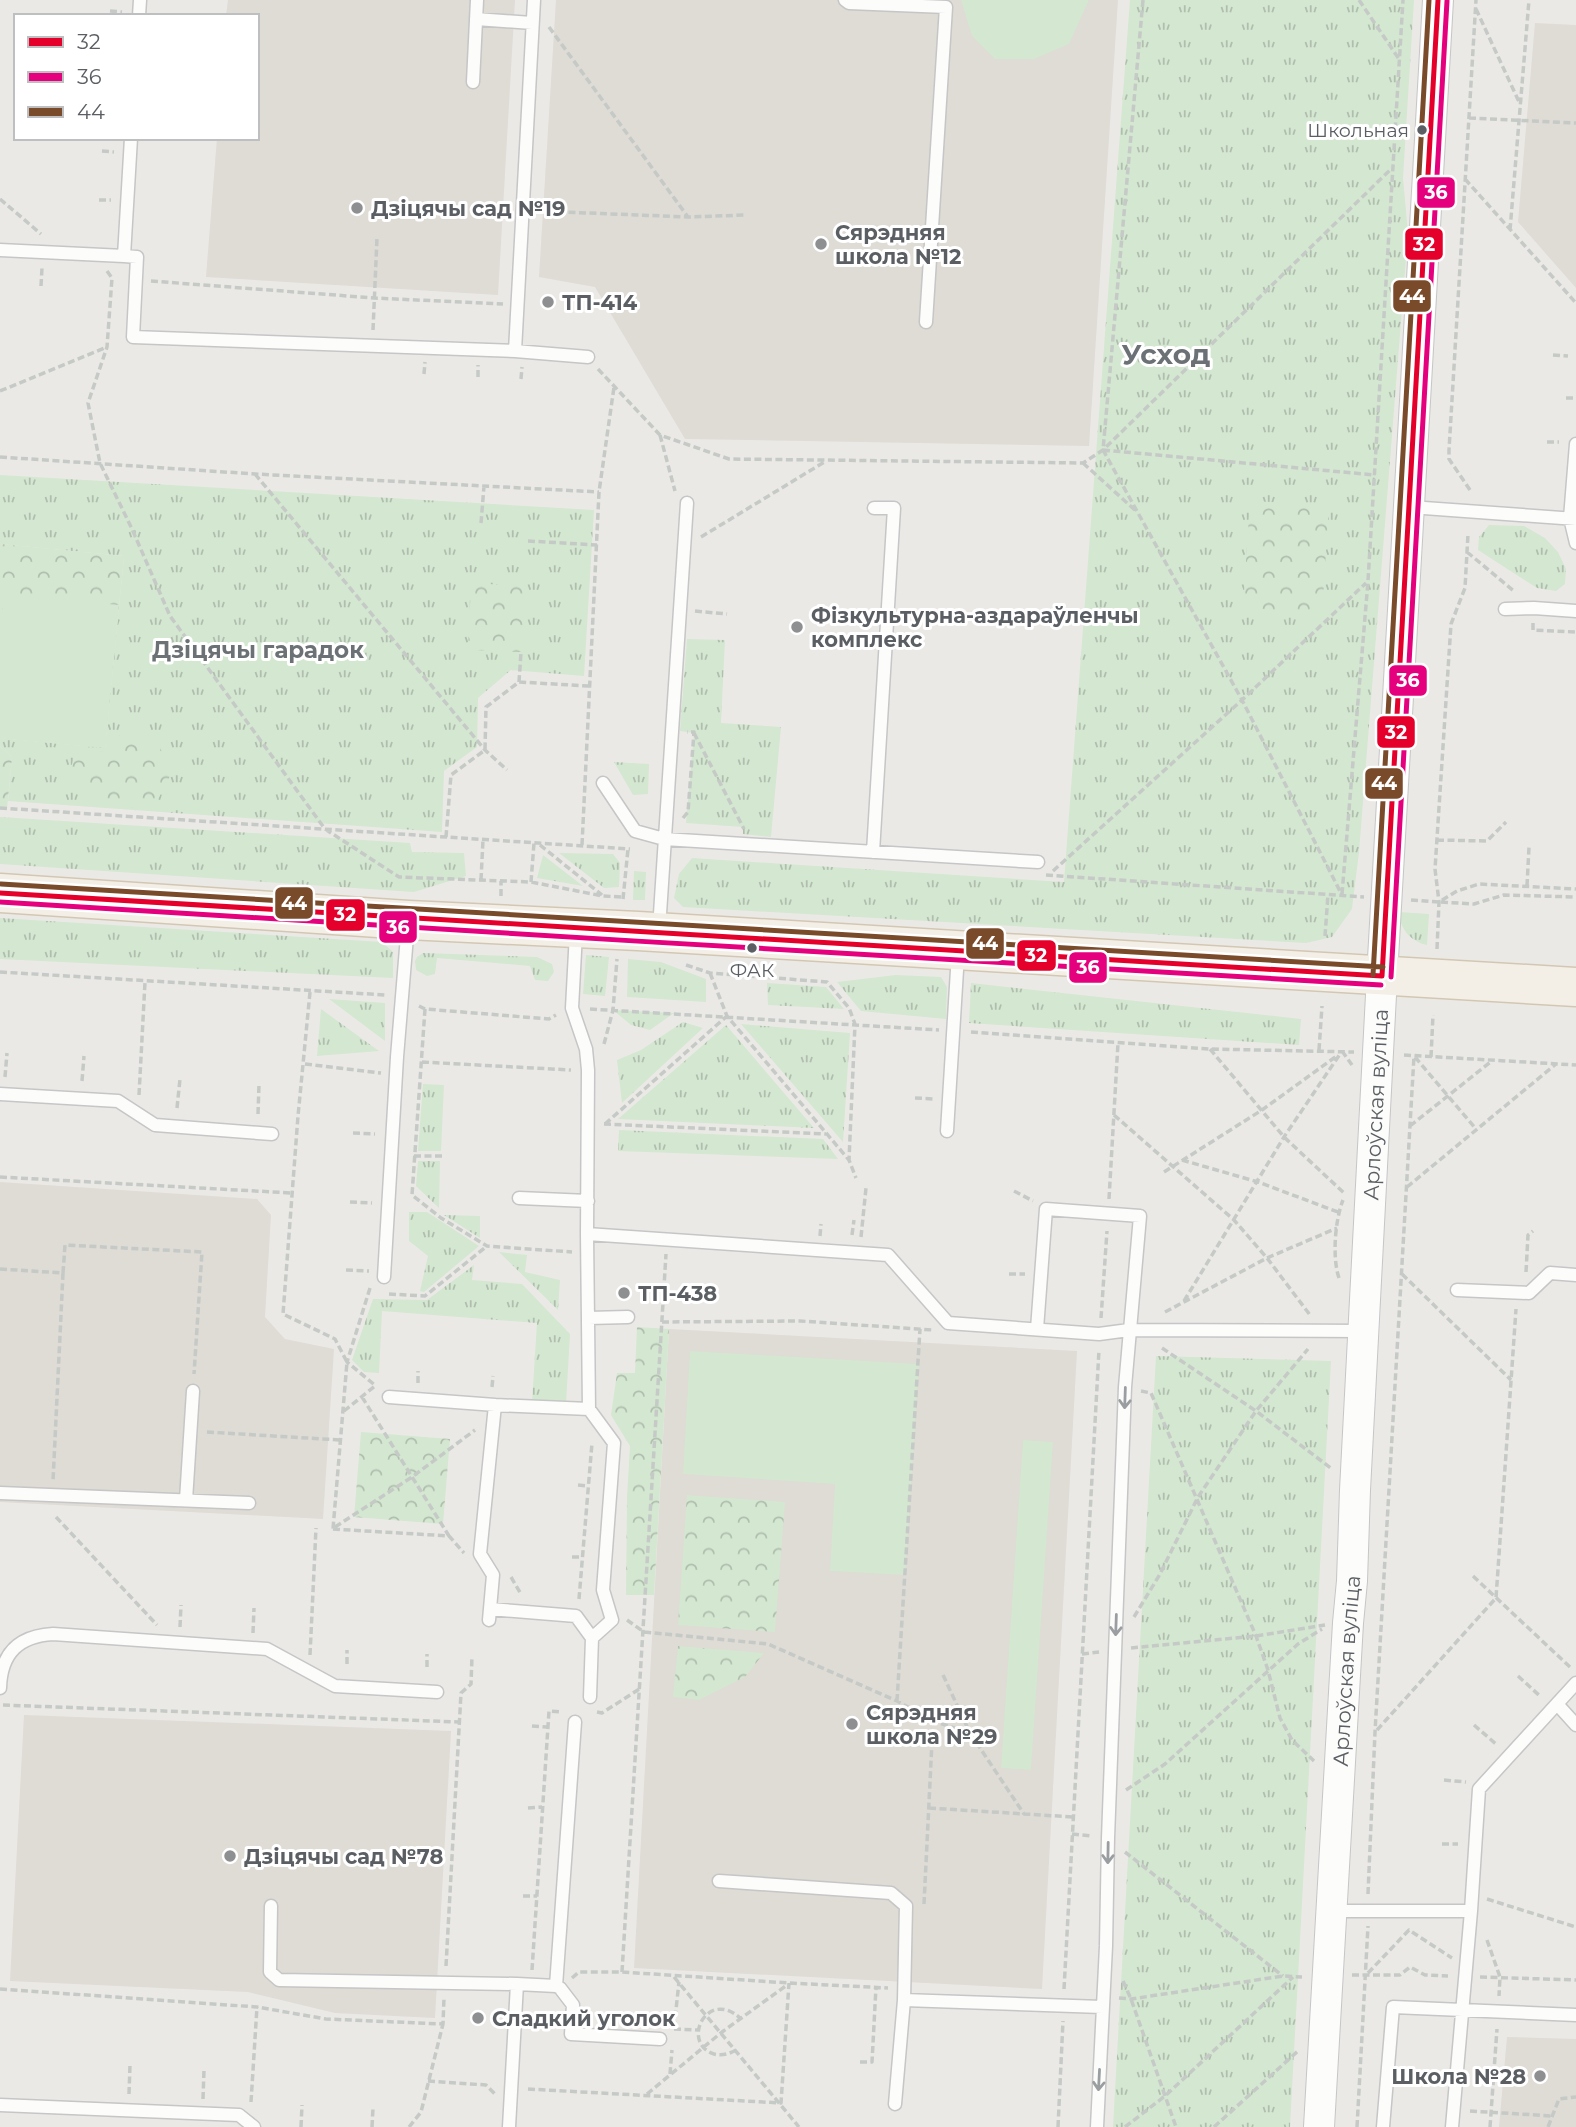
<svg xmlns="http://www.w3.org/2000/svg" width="1576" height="2127" viewBox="0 0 1576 2127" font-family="Montserrat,sans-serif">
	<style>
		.education { fill: #dfdbd5 }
		.grass { fill: url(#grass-tufts) }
		.forest { fill: url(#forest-crowns) }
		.garden { fill: #d4e7d1 }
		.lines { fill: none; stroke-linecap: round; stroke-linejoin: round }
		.service-casing { stroke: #c6c6c7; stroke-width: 15 }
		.tertiary-casing { stroke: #c6c6c7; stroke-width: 32 }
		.primary-casing { stroke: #d3c7b3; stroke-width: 41 }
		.path { stroke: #c5cac7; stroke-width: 3.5; stroke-dasharray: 7 3.5; stroke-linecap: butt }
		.service { stroke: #fcfcfb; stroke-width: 12 }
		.tertiary { stroke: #fcfcfb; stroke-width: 30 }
		.primary { stroke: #f3efe7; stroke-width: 38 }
		.bus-1-casing { stroke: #fff; stroke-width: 10 }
		.bus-2-casing { stroke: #fff; stroke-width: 10 }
		.bus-3-casing { stroke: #fff; stroke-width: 10 }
		.bus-1 { stroke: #e4002b; stroke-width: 5 }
		.bus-2 { stroke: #e5007d; stroke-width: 5 }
		.bus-3 { stroke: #7a4b2a; stroke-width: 5 }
		.oneway { stroke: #9b9ea0 }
		.bus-dot { fill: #5b5f63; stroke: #fff; stroke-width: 2.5 }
		.poi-dot { fill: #8d8f91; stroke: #fff; stroke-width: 2.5 }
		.labels { text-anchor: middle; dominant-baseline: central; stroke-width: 6; stroke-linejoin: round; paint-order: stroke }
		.bus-label { font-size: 19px; fill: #5b5f63; stroke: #fff; text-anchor: end }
		.poi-label { font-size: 21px; font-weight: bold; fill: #5b5f63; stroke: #fff; text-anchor: start }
		.street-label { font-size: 21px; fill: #5b5f63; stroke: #fff }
		.neighbourhood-label { font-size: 23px; font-weight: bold; fill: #6c7175; stroke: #fff }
		.district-label { font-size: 28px; font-weight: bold; fill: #6c7175; stroke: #fff }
		.line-badge { stroke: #fff; stroke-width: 2.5 }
		.badge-label { font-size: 19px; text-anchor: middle; font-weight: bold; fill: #fff }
	</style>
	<defs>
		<pattern id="grass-tufts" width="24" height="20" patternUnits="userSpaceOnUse" patternTransform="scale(1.75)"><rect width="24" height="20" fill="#d4e7d1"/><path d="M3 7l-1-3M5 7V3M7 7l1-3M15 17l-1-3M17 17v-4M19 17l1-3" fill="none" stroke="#afbead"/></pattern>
		<pattern id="forest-crowns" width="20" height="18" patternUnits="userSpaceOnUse" patternTransform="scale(1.75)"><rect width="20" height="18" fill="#d4e7d1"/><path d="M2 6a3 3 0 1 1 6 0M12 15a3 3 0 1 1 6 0" fill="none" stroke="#afbead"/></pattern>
	</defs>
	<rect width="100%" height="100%" fill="#ebe9e6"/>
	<!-- education -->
	<path class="education" d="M228 0H515L498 295 206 277 217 138H257V16H226Z
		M556 0H1118L1089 446 685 439 595 287 539 277Z
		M1535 23 1576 25V288L1518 222Z
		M0 1182 257 1199 271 1215 265 1317 285 1339 334 1349 323 1519 0 1502Z
		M669 1329 1077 1351 1042 1989 634 1968Z
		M24 1715 451 1731 435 2018 335 2013 248 1992 10 1981Z
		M1507 2037 1576 2039V2127H1499Z"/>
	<!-- grass -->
	<path class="grass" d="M1130 0H1414L1403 178 1408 233 1359 852 1352 909 1332 937 1306 943 683 907 674 898 679 874 692 858 1064 882Z
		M0 475 594 510 584 676 511 670 478 698 477 747 444 771 442 832 8 801 12 757 0 746V738L105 748 124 556 0 544Z
		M1489 525 1524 526 1545 538 1558 552 1566 569 1565 584 1556 591 1537 588 1478 550 1479 537Z
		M687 639 725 640 721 723 781 727 771 837 743 834V827L686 823 694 733 680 731Z
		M614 762 649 764 648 794 633 795Z
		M0 817 410 843 412 852 464 853 466 876 414 892 0 864Z
		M559 853 613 854 620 863 619 887 604 888Z
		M543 855 583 886 537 878Z
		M634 871 646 872 645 900H633Z
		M1399 912 1429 914 1427 945C1410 941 1400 929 1399 912Z
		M0 918 382 942 393 952V978L0 959Z
		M423 953 537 957 552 964 554 972 548 981 535 980 530 966 437 958 435 974 427 976 416 970 415 961 417 957Z
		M586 955 609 957 605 996 583 994Z
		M628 959 661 962 706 979V1002L627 997Z
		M896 975 941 977 947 987 946 1019 861 1011 837 982Z
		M767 983 826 987 844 1009 768 1005Z
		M971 983 1301 1019 1299 1045 969 1023Z
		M329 999 385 1003V1041Z
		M321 1009 379 1051 317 1056Z
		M613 1010 674 1013 650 1030 631 1025Z
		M683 1022 703 1028 622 1103 617 1060 641 1050Z
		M741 1024 850 1033 843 1142Z
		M726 1025 814 1128 618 1119Z
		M423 1084 444 1085 441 1151H418Z
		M619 1130 823 1139 838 1159 618 1151Z
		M418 1161H440L439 1208 416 1186Z
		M409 1212H427L479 1246 424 1292 420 1291 428 1256 409 1241Z
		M444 1215 480 1216V1238Z
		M499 1252 527 1255 525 1272 560 1280 558 1310Z
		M474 1265 472 1280 522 1284 570 1334 566 1404 532 1402 537 1323 382 1311 379 1373 364 1372 352 1360 373 1299 427 1300Z
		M1156 1356 1331 1361 1290 2127H1113Z"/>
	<!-- forest -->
	<path class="forest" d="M1250 501 1329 505 1322 613 1243 608Z
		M0 544 124 556 105 748 0 738Z
		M471 583 526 586 521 652 468 650Z
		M131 730 158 744 172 772 152 811 89 799 70 772 75 753 105 751 112 739Z
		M0 746 12 757 7 809 0 808Z
		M637 1327 669 1329 654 1595H626L627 1498 630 1446 611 1415 617 1373H635Z
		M361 1432 450 1439 443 1524 354 1517Z
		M687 1495 785 1502 775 1632 678 1625Z
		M678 1646 764 1653 745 1677 699 1700 673 1697Z"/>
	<!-- garden -->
	<path class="garden" d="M961 0H1089L1069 44 1034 59H995L972 36Z
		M4 594 119 605 105 748 0 738V638Z
		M690 1351 919 1364 905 1575 830 1571 835 1484 683 1474Z
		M1023 1440 1053 1442 1031 1770 1001 1768Z"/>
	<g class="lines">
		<!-- service casing -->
		<g class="service-casing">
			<path id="service" d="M845 0 849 3 946 7 926 322
				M139 16 140 0
				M476 19 532 23
				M473 82 477 0
				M0 250 124 256 131 138
				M124 256 137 257 133 337 515 351 588 357
				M515 351 534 0
				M1576 444 1570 518 1576 543
				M1410 507 1576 519
				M1505 609 1534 608 1576 611
				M603 783 635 831 664 839 1038 862
				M873 852 894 508H874
				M659 929 687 503
				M576 933 572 1008 586 1049 588 1070 587 1234 888 1255 948 1323 1099 1334 1129 1330 1363 1331
				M0 1094 118 1101 155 1125 272 1134
				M947 1131 958 954
				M519 1198 588 1201
				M384 1277 397 1057 408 924
				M1457 1290 1529 1293 1550 1273 1576 1275
				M588 1318 628 1317
				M1037 1329 1046 1209 1140 1216 1125 1387 1108 1838 1106 1946 1097 2127
				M389 1397 495 1405
				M589 1409 614 1443 603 1590 612 1620 592 1638 590 1697
				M0 1493 249 1503
				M186 1500 193 1391
				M490 1609 576 1616 592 1638
				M489 1620 493 1575 480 1554 495 1405 589 1409 587 1234
				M0 1688C1 1653 19 1636 53 1634L267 1649 335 1686 437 1692
				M1557 1704 1576 1725
				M719 1881 891 1893 906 1906 904 2000
				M271 1906 270 1972 279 1980 517 1984
				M1332 1911H1471L1479 1789 1576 1683
				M556 1986 560 1988 573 2005 571 2034 660 2039
				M895 2104 904 2000 1102 2007
				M0 2105 239 2115 254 2127
				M509 2127 517 1984 556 1986 575 1722
				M1383 2127 1393 2007 1576 2015
				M1452 2127 1471 1911"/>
		</g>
		<!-- tertiary casing -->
		<g class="tertiary-casing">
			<g id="tertiary">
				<path id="s1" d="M1319 2127 1348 1623 1352 1581 1355 1490 1382 976 1438 0"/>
			</g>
		</g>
		<!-- primary casing -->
		<g class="primary-casing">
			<path id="primary" d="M0 893 408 920 638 931 1576 987"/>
		</g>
		<!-- path -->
		<path class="path" d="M1143 0 1103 450 1242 700 1342 895
			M1359 0 1399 59
			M1476 9 1520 104
			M110 11 122 12
			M549 27 688 217
			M1469 118 1576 123
			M102 151 114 152
			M1465 179 1576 303
			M0 199 41 234
			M99 200H111
			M537 211 688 217 744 215
			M1510 230 1529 0
			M107 271 112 278 107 347 88 403 100 463 132 529 170 616 325 829 399 877 531 882 603 896 623 897
			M151 281 374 298 503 304
			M41 286 42 268
			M373 330 377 238
			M1553 355 1568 356
			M598 369 660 435 729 459 1083 463 1103 450 1392 168
			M424 374 425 362
			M478 377V365
			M521 379 522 367
			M0 391 107 347
			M1566 398H1576
			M660 435 675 491
			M1547 442H1559
			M1103 450 1375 475
			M0 457 255 474 599 492
			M1083 463 1136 511
			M255 474 485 750 507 770
			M1470 490 1449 459V450L1476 0
			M481 523 484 486
			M701 537 826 461
			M528 541 597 545
			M1467 552 1515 592
			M695 611 727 614
			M1533 623V630L1576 632
			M519 682 521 652
			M694 733 744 829
			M0 808 630 849
			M683 818 688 812 694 732H687
			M446 837 451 775 485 750 486 707 519 682 588 686
			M1437 840 1487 841 1506 822
			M540 845 602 895
			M582 845 599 492 614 387
			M1053 871 1242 700 1366 583
			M1046 875 1364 897
			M481 880 483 840
			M531 882 534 843
			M1527 886 1529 847
			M1342 894 1368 581 1403 0
			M501 896V881
			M623 899 628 849
			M1411 900 1439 902 1457 891 1479 884 1576 889
			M1441 902 1474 904 1504 895 1576 897
			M1325 936 1328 895
			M1437 949 1439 902 1435 869 1451 624 1465 588 1468 534
			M686 965 710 973 827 982 849 1008 855 1024 849 1160
			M0 972 386 995
			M710 973 727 1016 849 1160 856 1178
			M310 992 298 1116 283 1314 335 1339 347 1362 333 1529
			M419 1006 425 1009 549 1019 556 1015
			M425 1009 412 1195 441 1218 487 1246 572 1252
			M590 1009 939 1030
			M971 1032 1210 1049 1354 1052
			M604 1044 613 1010 617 959
			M1210 1049 1284 1137 1344 1193
			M1319 1050 1322 1006
			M1342 1051 1352 1065
			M1404 1055 1576 1065
			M1415 1057 1476 1129
			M1431 1057 1433 1015
			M422 1062 571 1070
			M305 1064 381 1073
			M5 1077 7 1053
			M82 1081 84 1056
			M139 1095 145 982
			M915 1098 934 1099
			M177 1108 180 1079
			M258 1114 259 1085
			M1114 1115 1234 1220 1267 1258 1310 1315
			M604 1124 826 1134
			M605 1124 727 1016
			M1410 1126 1493 1060
			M353 1133 375 1134
			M414 1156H445
			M1182 1160 1258 1182 1338 1212
			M1164 1172 1262 1110 1338 1055
			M0 1177 292 1193
			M1407 1187 1556 1064
			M1014 1191 1033 1201
			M1109 1199 1118 1043
			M350 1202 372 1203
			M852 1235 854 1220
			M820 1236 821 1224
			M861 1237 866 1188 869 1189
			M0 1269 63 1273 53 1481
			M346 1270 369 1271
			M1526 1272 1528 1235 1533 1231
			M63 1273 65 1245 202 1252 194 1374
			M1009 1274H1025
			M1402 1274 1511 1380
			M1339 1278C1332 1258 1335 1220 1343 1200
			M370 1288 347 1362 376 1386
			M389 1294 425 1296 487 1246
			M1184 1301 1284 1137 1342 1051
			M1165 1312 1267 1258 1337 1228
			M1101 1318 1107 1231
			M662 1322 800 1321 933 1330
			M1162 1348 1256 1411 1332 1469
			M418 1383V1371
			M492 1387 493 1376
			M1141 1391 1151 1393 1256 1636 1268 1670 1280 1718 1292 1740 1314 1761
			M362 1397 449 1536
			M344 1411 375 1386
			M207 1432 341 1440
			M578 1485 588 1486
			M56 1517 157 1625
			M335 1527 412 1477 475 1430
			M333 1529 449 1536 464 1553
			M572 1557H582
			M1473 1576 1571 1668
			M511 1577 521 1594
			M579 1599 592 1443
			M1134 1617 1160 1574 1198 1497 1256 1411 1308 1349
			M627 1620 644 1632 768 1644 897 1701 933 1721 970 1733 1024 1814
			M180 1627 181 1605
			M253 1633 254 1608
			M1131 1648 1256 1636 1325 1625
			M1082 1654 1099 1652
			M310 1655 316 1528
			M347 1664V1650
			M427 1667V1654
			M943 1675 970 1733
			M1518 1676 1541 1697
			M897 1701 920 1329
			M3 1705 459 1722
			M597 1712 602 1713 641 1688
			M1474 1725 1496 1744
			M532 1726 547 1727
			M1377 1730 1496 1598 1516 1309
			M1444 1780 1466 1782
			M1126 1790 1165 1764 1298 1644 1322 1629
			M528 1808 542 1807
			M929 1808 1073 1817
			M1072 1834 1091 1836
			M1442 1844H1458
			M1125 1852 1283 1976
			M1368 1894 1375 1732 1414 1056
			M523 1896H537
			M1487 1899 1576 1927
			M924 1904 933 1721
			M1487 1940 1500 1977 1499 1996
			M446 1966 461 1693 471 1684 472 1656
			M532 1970 549 1711 561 1712
			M622 1972 666 1254
			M1368 1973 1409 1930 1452 1958
			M1352 1975H1400L1410 1967 1425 1975 1448 1976
			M674 1977 799 2127
			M1480 1977 1576 1980
			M572 1978 579 1972H622L789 1983 888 1988
			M1123 1981 1131 1999 1176 2127
			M0 1989 257 2007 326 2019 443 2024 444 1998
			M1064 1989 1099 1350
			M1119 1998 1131 1999 1283 1976 1302 1977
			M674 2028 679 1982
			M674 2029 698 2030
			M736 2050C729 2054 722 2056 714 2054 680 2043 707 1988 740 2018
			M860 2062H872L876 1987
			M670 2074 672 2050
			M428 2081 486 2085 495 2094
			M528 2089 781 2103 789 1983
			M129 2094 130 2065
			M647 2094 722 2032 787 1985
			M203 2099 204 2070
			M251 2102 257 2007
			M1470 2111 1552 2116
			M301 2127 302 2105
			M372 2127 373 2108
			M409 2127 421 2112 443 2024
			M1058 2127 1063 2021
			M1125 2127 1165 2096 1293 1977
			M1214 2127 1298 2051
			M1357 2127 1368 1926
			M1490 2127 1497 2029
			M1548 2127 1559 2099 1576 2097"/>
		<!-- service -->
		<use href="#service" class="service"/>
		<!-- tertiary -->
		<use href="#tertiary" class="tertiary"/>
		<!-- primary -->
		<use href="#primary" class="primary"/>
		<!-- bus-1 casing -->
		<g class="bus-1-casing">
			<path id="bus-1" d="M0 893C460 923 921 948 1382 976
				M1382 976 1438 0"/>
		</g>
		<!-- bus-2 casing -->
		<g class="bus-2-casing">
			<path id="bus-2" d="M0 902C460 932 921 957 1381 985
				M1391 977 1447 1"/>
		</g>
		<!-- bus-3 casing -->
		<g class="bus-3-casing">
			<path id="bus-3" d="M1 884C461 915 922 939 1383 967
				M1373 975 1429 0"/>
		</g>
		<!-- bus-1 -->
		<use href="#bus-1" class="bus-1"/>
		<!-- bus-2 -->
		<use href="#bus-2" class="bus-2"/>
		<!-- bus-3 -->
		<use href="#bus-3" class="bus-3"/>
	</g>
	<!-- one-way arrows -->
	<defs><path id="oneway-shaft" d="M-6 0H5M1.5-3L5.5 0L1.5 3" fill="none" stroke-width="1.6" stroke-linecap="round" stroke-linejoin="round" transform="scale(1.75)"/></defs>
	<g class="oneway">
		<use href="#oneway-shaft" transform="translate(1125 1398) rotate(92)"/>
		<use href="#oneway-shaft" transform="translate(1116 1625) rotate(92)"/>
		<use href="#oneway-shaft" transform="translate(1108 1853) rotate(91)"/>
		<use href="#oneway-shaft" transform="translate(1099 2080) rotate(93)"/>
	</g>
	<!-- markers -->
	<g class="bus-dot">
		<circle cx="1422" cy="130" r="6"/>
		<circle cx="752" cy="948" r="6"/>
	</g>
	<g class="poi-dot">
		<circle cx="357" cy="208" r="7"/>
		<circle cx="821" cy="244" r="7"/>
		<circle cx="548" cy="302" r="7"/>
		<circle cx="797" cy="627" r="7"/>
		<circle cx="624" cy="1293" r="7"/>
		<circle cx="852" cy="1724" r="7"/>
		<circle cx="230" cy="1856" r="7"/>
		<circle cx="478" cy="2018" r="7"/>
		<circle cx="1540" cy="2076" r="7"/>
	</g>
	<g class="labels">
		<!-- bus labels -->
		<g class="bus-label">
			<text x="1409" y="130">Школьная</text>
			<text x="752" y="970" text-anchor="middle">ФАК</text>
		</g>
		<!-- poi labels -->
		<g class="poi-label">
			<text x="371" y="208">Дзіцячы сад №19</text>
			<text x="835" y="232">Сярэдняя<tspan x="835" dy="24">школа №12</tspan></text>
			<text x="562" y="302">ТП-414</text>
			<text x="811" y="615">Фізкультурна-аздараўленчы<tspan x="811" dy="24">комплекс</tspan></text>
			<text x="638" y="1293">ТП-438</text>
			<text x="866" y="1712">Сярэдняя<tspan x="866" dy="24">школа №29</tspan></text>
			<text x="244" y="1856">Дзіцячы сад №78</text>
			<text x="492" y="2018">Сладкий уголок</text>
			<text x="1526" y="2076" text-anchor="end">Школа №28</text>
		</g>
		<!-- street labels -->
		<g class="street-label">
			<text stroke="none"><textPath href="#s1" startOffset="1024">Арлоўская вуліца</textPath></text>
			<text stroke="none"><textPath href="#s1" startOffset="457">Арлоўская вуліца</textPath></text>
		</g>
		<!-- neighbourhood labels -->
		<g class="neighbourhood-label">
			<text x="258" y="650">Дзіцячы гарадок</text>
		</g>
		<!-- district labels -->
		<g class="district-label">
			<text x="1166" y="354">Усход</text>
		</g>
	</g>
	<g class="line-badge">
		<rect x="1416" y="176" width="40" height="33" rx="7" fill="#e5007d"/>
		<rect x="1404" y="227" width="40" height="34" rx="7" fill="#e4002b"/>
		<rect x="1392" y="279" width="40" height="34" rx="7" fill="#7a4b2a"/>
		<rect x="1388" y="664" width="40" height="33" rx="7" fill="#e5007d"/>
		<rect x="1376" y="715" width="40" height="34" rx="7" fill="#e4002b"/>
		<rect x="1364" y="767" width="40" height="33" rx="7" fill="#7a4b2a"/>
		<rect x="274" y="886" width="40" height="34" rx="7" fill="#7a4b2a"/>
		<rect x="325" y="898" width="41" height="34" rx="7" fill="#e4002b"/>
		<rect x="378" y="910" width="40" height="34" rx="7" fill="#e5007d"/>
		<rect x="965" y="927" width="40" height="33" rx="7" fill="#7a4b2a"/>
		<rect x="1016" y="939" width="41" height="33" rx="7" fill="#e4002b"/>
		<rect x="1068" y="951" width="40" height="33" rx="7" fill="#e5007d"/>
	</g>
	<g class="badge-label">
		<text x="1436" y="199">36</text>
		<text x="1424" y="251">32</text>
		<text x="1412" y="303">44</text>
		<text x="1408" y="687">36</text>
		<text x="1396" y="739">32</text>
		<text x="1384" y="790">44</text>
		<text x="294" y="910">44</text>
		<text x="345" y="921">32</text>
		<text x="398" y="934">36</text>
		<text x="985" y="950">44</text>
		<text x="1036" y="962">32</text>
		<text x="1088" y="974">36</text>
	</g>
	<!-- legend -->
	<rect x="14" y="14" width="245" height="126" fill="#ffffff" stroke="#bdbfc1" stroke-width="2"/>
	<rect x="28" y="37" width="35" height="10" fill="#e4002b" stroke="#bdbfc1" stroke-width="2"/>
	<text x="77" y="49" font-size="21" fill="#5b5f63">32</text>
	<rect x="28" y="72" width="35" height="10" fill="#e5007d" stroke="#bdbfc1" stroke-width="2"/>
	<text x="77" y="84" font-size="21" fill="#5b5f63">36</text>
	<rect x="28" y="107" width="35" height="10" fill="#7a4b2a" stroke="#bdbfc1" stroke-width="2"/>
	<text x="77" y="119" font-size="21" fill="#5b5f63">44</text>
</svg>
